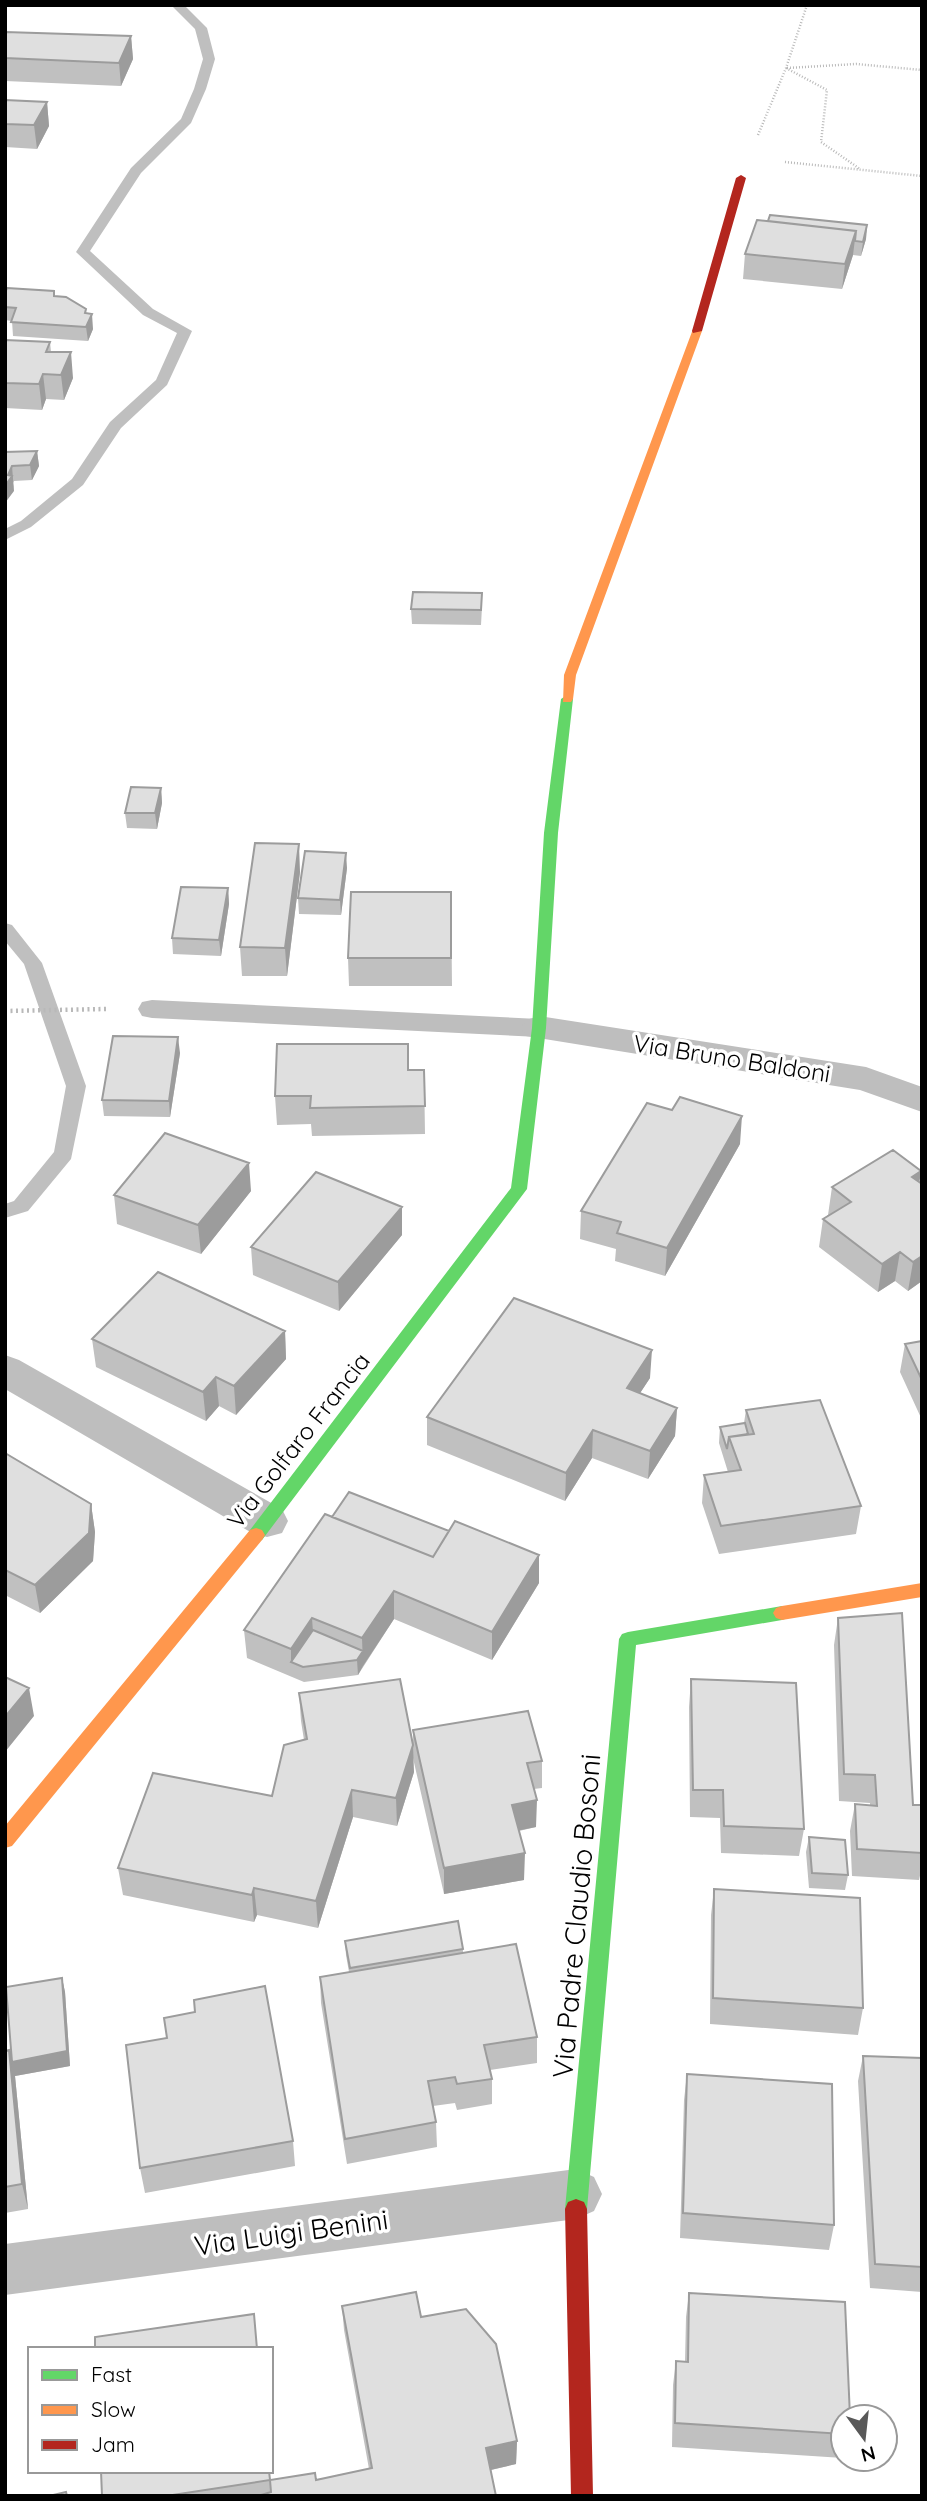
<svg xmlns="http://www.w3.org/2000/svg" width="927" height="2501" viewBox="0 0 927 2501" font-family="Quicksand,sans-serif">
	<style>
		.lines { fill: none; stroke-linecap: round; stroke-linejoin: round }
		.stream { fill: #bfbfbf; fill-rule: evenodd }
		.path-far1 { stroke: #b9b9b9; stroke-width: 2.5; stroke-dasharray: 1 2; stroke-linecap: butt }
		.path { stroke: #b9b9b9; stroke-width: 4.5; stroke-dasharray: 2 3.5; stroke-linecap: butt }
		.lane { fill: #bebebe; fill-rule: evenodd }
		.street { fill: #bebebe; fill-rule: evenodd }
		.fast { fill: #63d668; fill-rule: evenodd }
		.slow { fill: #ff974d; fill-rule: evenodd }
		.jam { fill: #b3261e; fill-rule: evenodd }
		.wall { fill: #c0c0c0 }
		.shaded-wall { fill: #9c9c9c }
		.building { fill: #dfdfdf; stroke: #9c9c9c; stroke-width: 2 }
		.labels { text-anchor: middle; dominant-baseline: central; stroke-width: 7; stroke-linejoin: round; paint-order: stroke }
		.street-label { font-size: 24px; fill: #000; stroke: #fff }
		.near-street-label { font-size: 28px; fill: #000; stroke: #fff }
	</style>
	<rect width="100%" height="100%" fill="#fff"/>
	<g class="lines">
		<!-- stream -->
		<path class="stream" d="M171 5H184L207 28 215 59 206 89 191 123 141 173 90 251 153 309 192 331 167 385 121 428 83 485 31 527 5 540V529L21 521 72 479 110 422 156 380 177 333 143 315 76 252 131 168 181 119 194 89 203 59 195 29Z
			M5 923 12 925 42 963 86 1086 71 1159 28 1211 5 1218V1204L14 1201 54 1152 66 1086 24 964 5 941Z"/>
		<!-- path-far1 -->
		<path class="path-far1" d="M786 68 827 90 821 142 860 169
			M787 68 856 64 922 70
			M758 135 786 68 807 5
			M785 162 922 176"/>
		<!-- path -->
		<path class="path" d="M5 1011 106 1009"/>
		<!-- lane -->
		<path class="lane" d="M152 1000 539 1019 549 1021 553 1028 549 1035 539 1037 152 1018 142 1016 138 1009 142 1002Z"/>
		<!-- street -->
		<path class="street" d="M539 1016 866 1067 922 1087V1112L860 1090 526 1036 521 1028 526 1020Z
			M5 1355 19 1360 282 1509 288 1521 282 1533 267 1537 252 1533 5 1389Z
			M576 2169 594 2177 602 2194 594 2211 576 2219 5 2295V2244Z"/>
		<!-- fast -->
		<path class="fast" d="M567 695 573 699 558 833 546 1028 527 1189 262 1540 256 1542 250 1540 247 1535 250 1530 511 1188 532 1028 544 833 561 699Z
			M782 1606 788 1608 791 1613 788 1618 782 1620 636 1645 587 2209 584 2216 576 2219 568 2216 565 2209 619 1639 622 1634 628 1632Z"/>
		<!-- slow -->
		<path class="slow" d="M693 329 702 331 576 675 573 699 571 702H563L564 675Z
			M256 1528 262 1530 265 1535 262 1540 12 1846 5 1848V1826L250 1530Z
			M922 1583V1597L782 1620 776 1618 773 1613 776 1608 782 1606Z"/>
		<!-- jam -->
		<path class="jam" d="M741 175 746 178 702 331 693 333 692 331 736 178Z
			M576 2199 584 2202 587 2209 593 2496H571L565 2209 568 2202Z"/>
	</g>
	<!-- wall -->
	<path class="wall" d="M5 32 131 36 133 59 121 86 5 81Z
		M5 100 47 102 49 126 37 149 5 147Z
		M768 221 867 225 866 239 861 256 853 255 842 289 743 279 745 254Z
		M5 293 54 296 93 329 88 341 13 336 12 321 5 320Z
		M5 340 50 342 51 352 73 378 64 400 46 399 42 410 5 408Z
		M37 451 39 466 32 480 14 481 13 483 14 491 5 452Z
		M482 607 481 625 412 624 411 609Z
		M161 788 162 803 157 829 127 828 125 813Z
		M347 868 341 915 299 914 298 898Z
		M300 872 287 976H242L240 947Z
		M228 888 229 904 221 956 173 954 172 938Z
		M451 892 452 986H349L348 958Z
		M180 1053 170 1117 104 1116 102 1100Z
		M408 1070H424L425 1134 312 1136 311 1124 277 1125 275 1096Z
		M740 1144 665 1276 615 1261 616 1249 580 1239 581 1211Z
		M921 1171 919 1182 922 1281 908 1291 895 1281 878 1292 819 1247 823 1219 828 1215 832 1187Z
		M251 1191 201 1254 117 1224 114 1195Z
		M402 1235 339 1311 253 1275 251 1247Z
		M285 1331 286 1359 236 1415 219 1406 206 1421 96 1367 92 1339Z
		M922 1341V1420L900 1372 905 1344Z
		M650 1378 640 1393 677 1408 675 1436 648 1479 592 1458 565 1501 427 1445V1417Z
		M746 1410 861 1506 856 1534 719 1554 702 1503 704 1475 728 1472 719 1443 720 1427 744 1423Z
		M5 1453 91 1504 95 1532 93 1561 40 1613 5 1595Z
		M325 1514 539 1583 492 1660 394 1619 358 1675 304 1682 247 1658 244 1630Z
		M838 1618 913 1805H922V1867L919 1880 852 1876 850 1831 855 1804 870 1805V1803L839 1801 834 1645Z
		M691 1679 804 1829 799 1856 721 1853 720 1818 690 1817 689 1707Z
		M299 1693 414 1772 397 1826 353 1817 318 1928 257 1915 254 1922 123 1895 118 1868 272 1796 304 1740 301 1721Z
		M413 1730 542 1761V1788L534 1789 536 1827 519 1831 524 1880 444 1894 413 1758Z
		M809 1837 848 1875 845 1890 809 1888 806 1852Z
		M714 1889 863 2008 858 2035 710 2024 711 1915Z
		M345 1941 463 1949V1953L537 2037V2063L490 2070 492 2079V2104L457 2110 455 2103 433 2106 436 2122 437 2147 347 2164 321 2003 320 1977 349 1972 346 1955Z
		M62 1978 65 1992 70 2066 15 2076 28 2209 5 2213V2051L12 2062Z
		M863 2056 922 2058V2292L870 2288 858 2081Z
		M687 2074 834 2225 829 2250 680 2238 684 2100Z
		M293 2141 295 2166 145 2193 140 2168Z
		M689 2293 843 2417V2458L672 2447 673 2385 676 2361 685 2362 686 2317Z
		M342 2306 421 2317 517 2441 516 2464 491 2470 496 2496H102L101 2471H269L270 2480H316L369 2469 344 2330Z"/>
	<!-- shaded-wall -->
	<path class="shaded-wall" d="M131 36 133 59 121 86 119 63Z
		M47 102 49 126 37 149 34 125Z
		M867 225 866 239 861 256 863 242Z
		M856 231 853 255 842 289 845 264Z
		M92 314 93 329 88 341 86 327Z
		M71 352 73 378 64 400 61 375Z
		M43 374 46 399 42 410 39 384Z
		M37 451 39 466 32 480 30 465Z
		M12 466 14 491 5 503V486L8 475Z
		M161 788 162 803 157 829 155 813Z
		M299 844 300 872 287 976 285 948Z
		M346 853 347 868 341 915 340 900Z
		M228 888 229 904 221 956 219 940Z
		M178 1037 180 1053 170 1117 169 1101Z
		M742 1116 740 1144 665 1276 667 1248Z
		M249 1163 251 1191 201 1254 198 1225Z
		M921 1171 917 1199 912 1177Z
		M402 1207V1235L339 1311 338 1282Z
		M900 1252 895 1281 878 1292 882 1264Z
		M922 1256V1281L908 1291 913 1262Z
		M285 1331 286 1359 236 1415 234 1386Z
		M652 1350 650 1378 625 1416 627 1388Z
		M216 1377 219 1406 206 1421 203 1392Z
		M677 1408 675 1436 648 1479 650 1451Z
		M593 1430 592 1458 565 1501 566 1473Z
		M91 1504 95 1532 93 1561 40 1613 35 1585Z
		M539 1555V1583L492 1660V1632Z
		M394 1591V1619L363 1666 362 1638Z
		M312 1618 314 1646 291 1662V1649Z
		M363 1651V1666L358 1675 357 1660Z
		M29 1688 34 1716 5 1752V1717Z
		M413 1745 414 1772 397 1826 396 1798Z
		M352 1790 353 1817 318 1928 316 1901Z
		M537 1800 536 1827 511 1832 512 1805Z
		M525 1853 524 1880 444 1894V1868Z
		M254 1888 257 1915 254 1922 252 1895Z
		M62 1978 65 1992 70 2066 15 2076 28 2209 22 2184 9 2050 12 2062Z
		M517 2441 516 2464 486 2471V2448Z"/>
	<!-- building -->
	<path class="building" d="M5 32 131 36 119 63 5 58Z
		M5 100 47 102 34 125 5 124Z
		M770 215 867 225 863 242 855 241 856 231 768 221Z
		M757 220 856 231 845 264 745 254Z
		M7 288 54 291V296L66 297 86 309 85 313 92 314 86 327 11 322 16 308 5 307V293Z
		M5 340 50 342 46 352H71L61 375 43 374 39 384 5 383Z
		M37 451 30 465 12 466 8 475 12 476 5 486V452Z
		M413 592 482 593 481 610 411 609Z
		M131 787 161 788 155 813H125Z
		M255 843 299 844 285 948 240 947Z
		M305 851 346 853 340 900 298 898Z
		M181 887 228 888 219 940 172 938Z
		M351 892H451V958H348Z
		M113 1036 178 1037 169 1101 102 1100Z
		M277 1044H408V1070H424L425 1106 310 1108 311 1096H275Z
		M680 1097 742 1116 667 1248 617 1233 621 1222 581 1211 647 1103 672 1110Z
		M165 1133 249 1163 198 1225 114 1195Z
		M893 1150 921 1171 912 1177 922 1184V1256L913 1262 900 1252 882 1264 823 1219 851 1202 832 1187Z
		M316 1172 402 1207 338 1282 251 1247Z
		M158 1272 285 1331 234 1386 216 1377 203 1392 92 1339Z
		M514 1298 652 1350 627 1388 677 1408 650 1451 593 1430 566 1473 427 1417Z
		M922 1341V1380L905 1344Z
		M820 1400 861 1506 721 1526 704 1475 741 1470 729 1437 754 1434 746 1410Z
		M745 1423 748 1434 729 1437 727 1449 720 1427Z
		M5 1453 91 1504 89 1533 35 1585 5 1570Z
		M349 1492 449 1531 433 1557 332 1517Z
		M325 1514 433 1557 455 1521 539 1555 492 1632 394 1591 362 1638 312 1618 291 1649 244 1630Z
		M902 1613 913 1805H922V1853L857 1849 855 1804 877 1806 875 1775 844 1774 838 1618Z
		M313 1630 363 1651 357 1660 303 1667 291 1662Z
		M5 1677 29 1688 5 1717Z
		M400 1679 413 1745 396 1798 352 1790 316 1901 254 1888 252 1895 118 1868 153 1773 272 1796 284 1745 307 1739 299 1693Z
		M691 1679 796 1683 804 1829 724 1826 723 1790H693Z
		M528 1711 542 1761 527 1763 537 1800 512 1805 525 1853 444 1868 413 1730Z
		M809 1837 845 1840 848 1875 812 1873Z
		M714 1889 860 1898 863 2008 713 1998Z
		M458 1921 463 1949 350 1968 345 1941Z
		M516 1944 537 2037 484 2045 492 2079 457 2084 455 2077 428 2081 436 2122 345 2139 320 1977Z
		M62 1978 67 2051 12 2062 6 1987Z
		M265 1986 293 2141 140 2168 126 2045 167 2038 164 2018 195 2012 194 2000Z
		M9 2050 22 2184 5 2187V2051Z
		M863 2056 922 2058V2267L875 2264Z
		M687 2074 832 2084 834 2225 683 2213Z
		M416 2292 421 2317 466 2309 496 2344 517 2441 486 2448 496 2496H258L271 2492 270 2480 315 2473 316 2480 372 2468 342 2306Z
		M689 2293 845 2302 850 2417H843V2434L675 2423 676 2361 688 2362Z
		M254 2314 257 2349H95V2337Z
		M101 2471H269L270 2480 166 2496H102Z
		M66 2492 67 2496H49Z"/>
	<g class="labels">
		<!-- street labels -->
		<g class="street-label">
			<text transform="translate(732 1058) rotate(9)">Via Bruno Baldoni</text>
			<text transform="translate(298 1440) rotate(-52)">Via Golfaro Francia</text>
		</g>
		<!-- near-street labels -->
		<g class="near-street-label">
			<text transform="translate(576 1916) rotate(-85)">Via Padre Claudio Bosoni</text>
			<text transform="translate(291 2232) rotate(-8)">Via Luigi Benini</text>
		</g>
	</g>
	<!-- border -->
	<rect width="927" height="2501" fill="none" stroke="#000000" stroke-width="14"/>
	<!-- legend -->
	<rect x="28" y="2347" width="245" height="126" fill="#ffffff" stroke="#999999" stroke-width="2"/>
	<rect x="42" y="2370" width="35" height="10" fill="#63d668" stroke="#999999" stroke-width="2"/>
	<text x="91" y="2382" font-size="21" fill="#000000">Fast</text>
	<rect x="42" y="2405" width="35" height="10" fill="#ff974d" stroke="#999999" stroke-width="2"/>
	<text x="91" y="2417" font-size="21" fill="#000000">Slow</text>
	<rect x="42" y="2440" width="35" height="10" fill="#b3261e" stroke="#999999" stroke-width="2"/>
	<text x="91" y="2452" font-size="21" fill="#000000">Jam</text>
	<!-- north arrow -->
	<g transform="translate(864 2438) rotate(165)"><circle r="33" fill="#ffffff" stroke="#999999" stroke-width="2"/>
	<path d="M0-5L12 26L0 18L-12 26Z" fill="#595959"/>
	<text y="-10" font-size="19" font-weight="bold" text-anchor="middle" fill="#000000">N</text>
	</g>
</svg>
